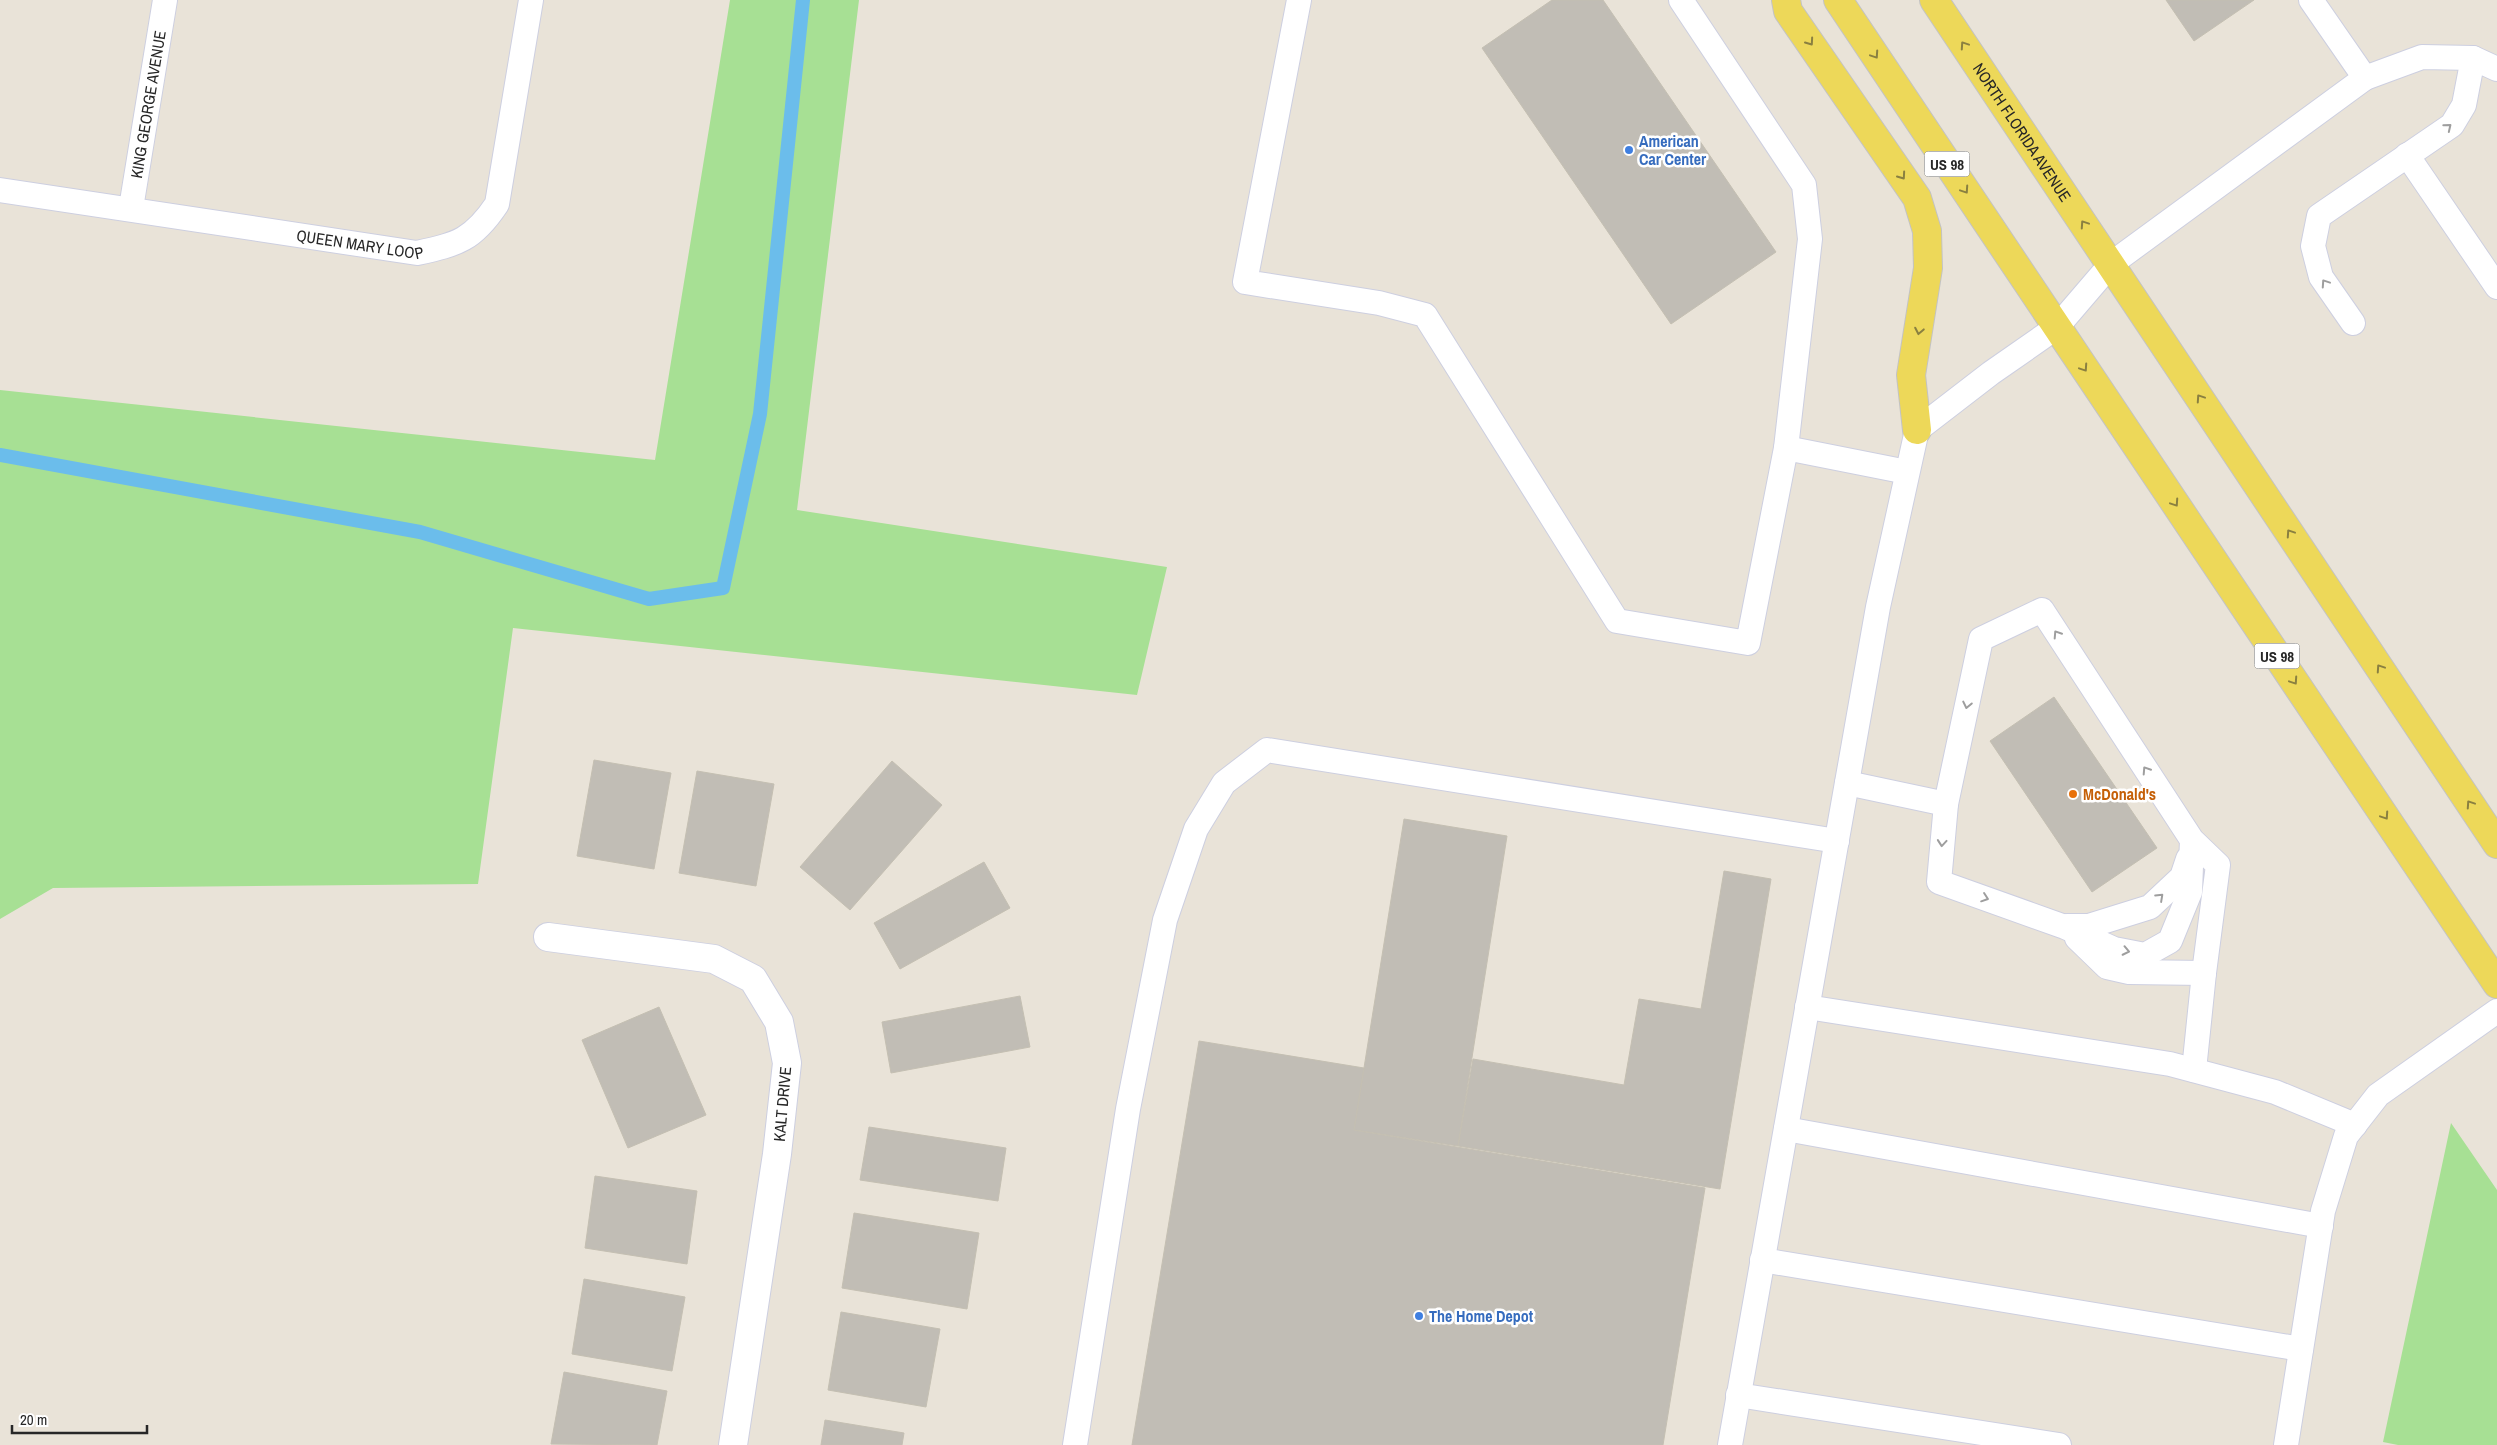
<svg xmlns="http://www.w3.org/2000/svg" width="2497" height="1445" viewBox="0 0 2497 1445" font-family="'Archivo Narrow',sans-serif">
	<style>
		.green { fill: #a7e094 }
		.lines { fill: none; stroke-linecap: round; stroke-linejoin: round }
		.stream { stroke: #6bbdeb; stroke-width: 14 }
		.building { fill: #c1bdb5; stroke: #c4bfb2 }
		.lane-casing { stroke: #cdcfe0; stroke-width: 26 }
		.street-casing { stroke: #cdcfe0; stroke-width: 30 }
		.primary-casing { stroke: #c3c3c3; stroke-width: 30 }
		.lane { stroke: #fff; stroke-width: 24 }
		.street { stroke: #fff; stroke-width: 28 }
		.primary { stroke: #edd859; stroke-width: 28 }
		.oneway { stroke: #8a8040 }
		.oneway2 { stroke: #9e9e9e }
		.shop-dot { fill: #3f7fe0; stroke: #fff; stroke-width: 2 }
		.food-dot { fill: #e8710a; stroke: #fff; stroke-width: 2 }
		.labels { text-anchor: middle; dominant-baseline: central; stroke-width: 5; stroke-linejoin: round; paint-order: stroke }
		.shield { fill: #fff; stroke: #686868; stroke-width: 1 }
		.shield-label { font-size: 15px; font-weight: bold; fill: #272727 }
		.street-label { font-size: 16px; fill: #272727; stroke: #fff }
		.shop-label { font-size: 16px; font-weight: bold; fill: #366cbe; stroke: #fff; text-anchor: start }
		.food-label { font-size: 16px; font-weight: bold; fill: #c56008; stroke: #fff; text-anchor: start }
	</style>
	<rect width="100%" height="100%" fill="#e9e3d8"/>
	<!-- green -->
	<path class="green" d="M730 0H859L797 510 1167 567 1137 695 513 628 478 884 53 888 0 919V390L655 460Z
		M2451 1123 2497 1190V1445H2398L2383 1442Z"/>
	<g class="lines">
		<!-- stream -->
		<path class="stream" d="M0 455 420 532 649 599 723 588 760 414 803 0"/>
	</g>
	<!-- building -->
	<path class="building" d="M1552 0H1603L1776 252 1671 324 1482 48Z
		M2166 0H2254L2194 41Z
		M2054 697 2157 848 2092 892 1990 741Z
		M594 760 671 773 654 869 577 856Z
		M892 761 942 805 850 910 800 867Z
		M697 771 774 784 756 886 679 873Z
		M1404 819 1507 836 1458 1146 1354 1130Z
		M984 862 1010 908 900 969 874 923Z
		M1724 871 1771 879 1720 1189 1458 1146 1473 1059 1624 1085 1639 999 1701 1009Z
		M1020 996 1030 1047 891 1073 882 1022Z
		M659 1007 706 1115 628 1148 582 1040Z
		M1199 1041 1364 1068 1354 1130 1705 1188 1663 1445H1132Z
		M869 1127 1006 1148 998 1201 860 1180Z
		M595 1176 697 1191 687 1264 585 1248Z
		M854 1213 979 1233 967 1309 842 1288Z
		M584 1279 685 1297 672 1371 572 1354Z
		M841 1312 940 1329 926 1407 828 1390Z
		M564 1372 667 1391 657 1445 551 1444Z
		M825 1420 904 1433 902 1445H821Z"/>
	<g class="lines">
		<!-- lane casing -->
		<g class="lane-casing">
			<g id="lane">
				<path d="M1299 0 1245 282 1379 303 1425 315 1617 621 1748 643 1786 448 1907 472"/>
				<path d="M1681 0 1804 185 1810 239 1786 448"/>
				<path d="M2365 78 2422 57 2473 58"/>
				<path d="M2407 155 2497 287"/>
				<path id="s1" d="M0 190 417 253C458 244 473 240 497 204L531 0"/>
				<path id="s2" d="M131 208 165 0"/>
				<path d="M2353 323 2321 277 2313 246 2319 216 2452 125 2464 105 2473 58 2497 69"/>
				<path d="M1847 783 1946 804"/>
				<path d="M2192 840 2190 892 2170 941 2145 955 2114 949 2065 927 1939 882 1946 804 1981 639 2042 610 2192 840 2218 865 2204 973 2194 1070"/>
				<path d="M2067 926H2089L2150 907 2182 877 2188 859"/>
				<path d="M2077 938 2107 967 2129 972 2204 973"/>
				<path d="M1807 1007 2170 1064 2275 1092 2355 1125"/>
				<path d="M1786 1129 2321 1226"/>
				<path d="M1762 1260 2301 1349"/>
				<path d="M1738 1395 2059 1445"/>
				<path d="M1075 1445 1128 1109 1165 920 1196 829 1224 783 1267 750 1837 841"/>
				<path d="M1730 1445 1878 607 1917 430 1991 373 2057 327 2111 264 2365 78 2311 0"/>
				<path d="M2286 1445 2323 1211 2346 1136 2378 1095 2497 1011"/>
			</g>
		</g>
		<!-- street casing -->
		<g class="street-casing">
			<path id="street" d="M548 937 714 959 753 979 779 1022 787 1063 777 1154 733 1445"/>
		</g>
		<!-- primary casing -->
		<g class="primary-casing">
			<g id="primary">
				<path d="M1786 0 1788 11 1917 198 1927 231 1928 268 1911 375 1917 430"/>
				<path d="M1838 0 2497 984"/>
				<path id="s3" d="M1934 0 2497 844"/>
			</g>
		</g>
		<!-- lane -->
		<use href="#lane" class="lane"/>
		<!-- street -->
		<use href="#street" class="street"/>
		<!-- primary -->
		<use href="#primary" class="primary"/>
	</g>
	<!-- one-way arrows -->
	<defs><path id="oneway-chevron" d="M-2-3.5L2.5 0L-2 3.5" fill="none" stroke-width="1.6" stroke-linecap="round" stroke-linejoin="round" transform="scale(1.25)"/></defs>
	<g class="oneway">
		<use href="#oneway-chevron" transform="translate(1810 42) rotate(55)"/>
		<use href="#oneway-chevron" transform="translate(1964 45) rotate(-124)"/>
		<use href="#oneway-chevron" transform="translate(1875 55) rotate(56)"/>
		<use href="#oneway-chevron" transform="translate(1902 176) rotate(55)"/>
		<use href="#oneway-chevron" transform="translate(1965 190) rotate(56)"/>
		<use href="#oneway-chevron" transform="translate(2084 224) rotate(-124)"/>
		<use href="#oneway-chevron" transform="translate(1919 331) rotate(101)"/>
		<use href="#oneway-chevron" transform="translate(2084 368) rotate(56)"/>
		<use href="#oneway-chevron" transform="translate(2200 398) rotate(-124)"/>
		<use href="#oneway-chevron" transform="translate(2175 503) rotate(56)"/>
		<use href="#oneway-chevron" transform="translate(2290 533) rotate(-124)"/>
		<use href="#oneway-chevron" transform="translate(2380 668) rotate(-124)"/>
		<use href="#oneway-chevron" transform="translate(2294 681) rotate(56)"/>
		<use href="#oneway-chevron" transform="translate(2470 804) rotate(-124)"/>
		<use href="#oneway-chevron" transform="translate(2385 816) rotate(56)"/>
	</g>
	<g class="oneway2">
		<use href="#oneway-chevron" transform="translate(2448 127) rotate(-39)"/>
		<use href="#oneway-chevron" transform="translate(2325 283) rotate(-124)"/>
		<use href="#oneway-chevron" transform="translate(2057 634) rotate(-123)"/>
		<use href="#oneway-chevron" transform="translate(1967 705) rotate(102)"/>
		<use href="#oneway-chevron" transform="translate(2146 770) rotate(-123)"/>
		<use href="#oneway-chevron" transform="translate(1942 843) rotate(95)"/>
		<use href="#oneway-chevron" transform="translate(2160 897) rotate(-43)"/>
		<use href="#oneway-chevron" transform="translate(1985 898) rotate(19)"/>
		<use href="#oneway-chevron" transform="translate(2126 951) rotate(12)"/>
	</g>
	<!-- markers -->
	<g class="shop-dot">
		<circle cx="1629" cy="150" r="5"/>
		<circle cx="1419" cy="1316" r="5"/>
	</g>
	<circle class="food-dot" cx="2073" cy="794" r="5"/>
	<g class="labels">
		<!-- shield labels -->
		<g class="shield">
			<rect x="1924.5" y="151.5" width="45" height="25" rx="4"/>
			<rect x="2254.5" y="643.5" width="45" height="25" rx="4"/>
		</g>
		<g class="shield-label">
			<text x="1947" y="164">US 98</text>
			<text x="2277" y="656">US 98</text>
		</g>
		<!-- street labels -->
		<g class="street-label">
			<text stroke="none"><textPath href="#s2" startOffset="105">KING GEORGE AVENUE</textPath></text>
			<text stroke="none"><textPath href="#s3" startOffset="159">NORTH FLORIDA AVENUE</textPath></text>
			<text stroke="none"><textPath href="#s1" startOffset="364">QUEEN MARY LOOP</textPath></text>
			<text transform="translate(782 1104) rotate(-85)">KALT DRIVE</text>
		</g>
		<!-- shop labels -->
		<g class="shop-label">
			<text x="1639" y="141">American<tspan x="1639" dy="18">Car Center</tspan></text>
			<text x="1429" y="1316">The Home Depot</text>
		</g>
		<!-- food labels -->
		<g class="food-label">
			<text x="2083" y="794">McDonald's</text>
		</g>
	</g>
	<!-- scale -->
	<path d="M12 1425v8h135v-8" fill="none" stroke="#272727" stroke-width="2.5"/>
	<text x="20" y="1425" font-size="15" fill="#272727" stroke="#ffffff" stroke-width="4" paint-order="stroke">20 m</text>
</svg>
